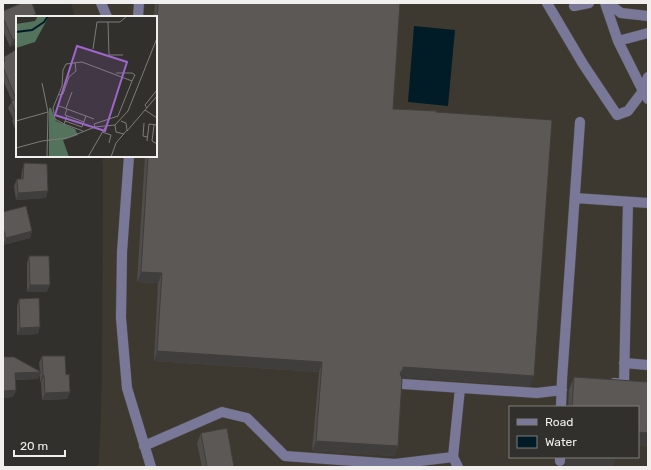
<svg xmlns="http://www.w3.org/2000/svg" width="651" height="470" viewBox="0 0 651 470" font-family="Rubik,sans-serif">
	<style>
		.built { fill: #3e3930; fill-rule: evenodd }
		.water { fill: #011b27 }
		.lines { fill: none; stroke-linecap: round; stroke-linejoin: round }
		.minor-casing { stroke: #4d4b47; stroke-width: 11 }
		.minor { stroke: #797898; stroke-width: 10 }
		.wall { fill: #4f4c4a }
		.shaded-wall { fill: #403e3c }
		.building { fill: #5c5856; stroke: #403e3c }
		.inset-river { fill: none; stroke: #011b27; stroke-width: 2 }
		.inset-road { fill: none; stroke: #7e7c79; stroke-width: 1 }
		.view { fill: #9e66cd; fill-opacity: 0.15; stroke: #9e66cd; stroke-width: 2 }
		.inset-edge { fill: none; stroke: #f1efed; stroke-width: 2 }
	</style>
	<rect width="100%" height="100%" fill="#32302c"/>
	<!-- built -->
	<path class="built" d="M71 3H648V467H97L99 462 102 379 103 166 102 156H156V17H75ZM510 407H638V457H510Z"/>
	<!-- water -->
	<path class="water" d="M414 26 455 30 448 106 408 102Z"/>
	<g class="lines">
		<!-- minor casing -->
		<g class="minor-casing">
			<path id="minor" d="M101 3 107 17
				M547 3 583 64 617 115 628 111 643 91 648 77
				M605 3 618 41 643 91 648 99
				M608 3 621 13 648 16
				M574 6 589 3
				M138 17 139 3
				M618 41 648 33
				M129 156 122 252 121 318 127 388 151 467
				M575 198 648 203
				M624 363 648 365
				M614 383 624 384 628 202
				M403 384 537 393 562 390
				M561 407 562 379 580 122
				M144 446 222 412 247 418 285 456 395 464 453 457 458 467
				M453 457 460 388
				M560 461V457"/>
		</g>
		<!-- minor -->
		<use href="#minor" class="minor"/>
	</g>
	<!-- wall -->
	<path class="wall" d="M155 3H400L393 109 436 112 530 386 401 377 398 446 394 456 312 451 319 372 154 361 158 283 137 282 145 156H156V17H154Z
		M3 11 17 17V44L10 47 3 31Z
		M17 49V134L12 121 13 119 8 108 12 101 3 80V59L4 57Z
		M24 163 46 198 16 200 14 186 17 179H21L22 170Z
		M3 212 32 231 30 238 3 245Z
		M29 256 47 292H27V263Z
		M19 299 38 334 17 335V306Z
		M42 356 66 375 70 392 67 399 42 400 41 382H40V375L38 379 15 380 16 390 13 397 3 398V357L40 371 39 363Z
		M574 377 648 382V446L638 445V407H568L569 390Z
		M201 433 234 467H202L197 443Z"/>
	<!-- shaded-wall -->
	<path class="shaded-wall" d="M36 14 35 17H29Z
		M17 38V44L10 47 13 40Z
		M48 191 46 198 16 200 18 193Z
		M32 231 30 238 3 245 6 238Z
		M141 272 162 273 158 283 137 282Z
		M30 285H50L47 292H27Z
		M40 327 38 334 17 335 20 328Z
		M157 351 322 362 319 372 154 361Z
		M403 367 534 376 530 386 400 377 397 383Z
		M41 372 38 379 13 380 15 373Z
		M43 375H44L41 382H40Z
		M16 390 13 397 3 398V391Z
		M70 392 67 399 42 400 45 393Z
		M638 432 648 433V446L638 445Z
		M316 441 398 446 394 456 312 451Z
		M567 457H616L613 467H585L564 466Z"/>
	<!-- building -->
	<path class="building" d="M22 3H32L36 14 29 17H17V38L13 40 3 18V11Z
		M158 3H400L393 109 437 111 436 112 552 120 534 376 403 367V369L400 373 402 379 398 446 316 441 322 362 157 351 162 273 141 272 148 156H156V38Z
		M17 49V120L15 114H16L11 101 16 99 3 67V62L5 61 4 57Z
		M24 163 47 164 48 191 18 193 17 179H23Z
		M26 206 32 231 6 238 3 228V212Z
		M29 256H49L50 285H30Z
		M39 298 40 327 20 328 19 299Z
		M42 356H65L66 375 69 374 70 392 45 393 44 375H43Z
		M3 357H14L41 372 15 373 16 390 3 391Z
		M574 377 648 382V433L638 432V407H572Z
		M227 428 234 467H207L201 433Z"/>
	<!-- overview -->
	<g transform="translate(16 16)">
		<rect width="141" height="141" fill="#32302c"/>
		<path d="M22 0H33L19 26 0 32V8L19 5ZM33 92H35L40 105 59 113 62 119 47 124 53 141H33Z" fill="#54735c"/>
		<path class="inset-river" d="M0 16 16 14 28 6 32 0"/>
		<path class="inset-road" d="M92 6 93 39H107M77 33 81 6H104L111 0M100 57H116L119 59 116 65M26 67 32 96 31 141M42 79 47 78 53 61 60 55 59 46M43 90 78 103M50 92 56 76M131 92 129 89 141 74M51 93 49 99 68 106M129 94 141 102M51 100 48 108 67 115M0 105 32 96M49 105 66 111 70 100M128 107 127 120 131 121M48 108 39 103 37 92 46 70 47 54 50 48 66 46 116 65 102 100 78 108 79 111M138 109 136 125 141 128M111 115 141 80M86 116 95 119 93 127M108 118 100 116 99 109 112 95 141 22M131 125 133 108 141 109M0 132 26 125 51 122 79 111 99 109M72 141 90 110M95 141 100 127 111 114 110 107 105 105"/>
		<path class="view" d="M61 30 111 46 89 115 39 99Z"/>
		<rect width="141" height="141" class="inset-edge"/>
	</g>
	<!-- border -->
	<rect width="651" height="470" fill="none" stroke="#f1efed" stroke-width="8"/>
	<!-- legend -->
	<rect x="509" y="406" width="130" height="52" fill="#32302c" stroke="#7e7c79"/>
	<rect x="517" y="419" width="20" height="6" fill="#797898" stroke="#7e7c79"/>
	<text x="545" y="426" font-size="12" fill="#f1efed">Road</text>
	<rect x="517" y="436" width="20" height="12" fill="#011b27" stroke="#7e7c79"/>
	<text x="545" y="446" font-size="12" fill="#f1efed">Water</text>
	<!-- scale -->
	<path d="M14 450v6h51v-6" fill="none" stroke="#f1efed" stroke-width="2"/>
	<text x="20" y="450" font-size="12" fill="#f1efed" stroke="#32302c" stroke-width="3" paint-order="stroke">20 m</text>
</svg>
